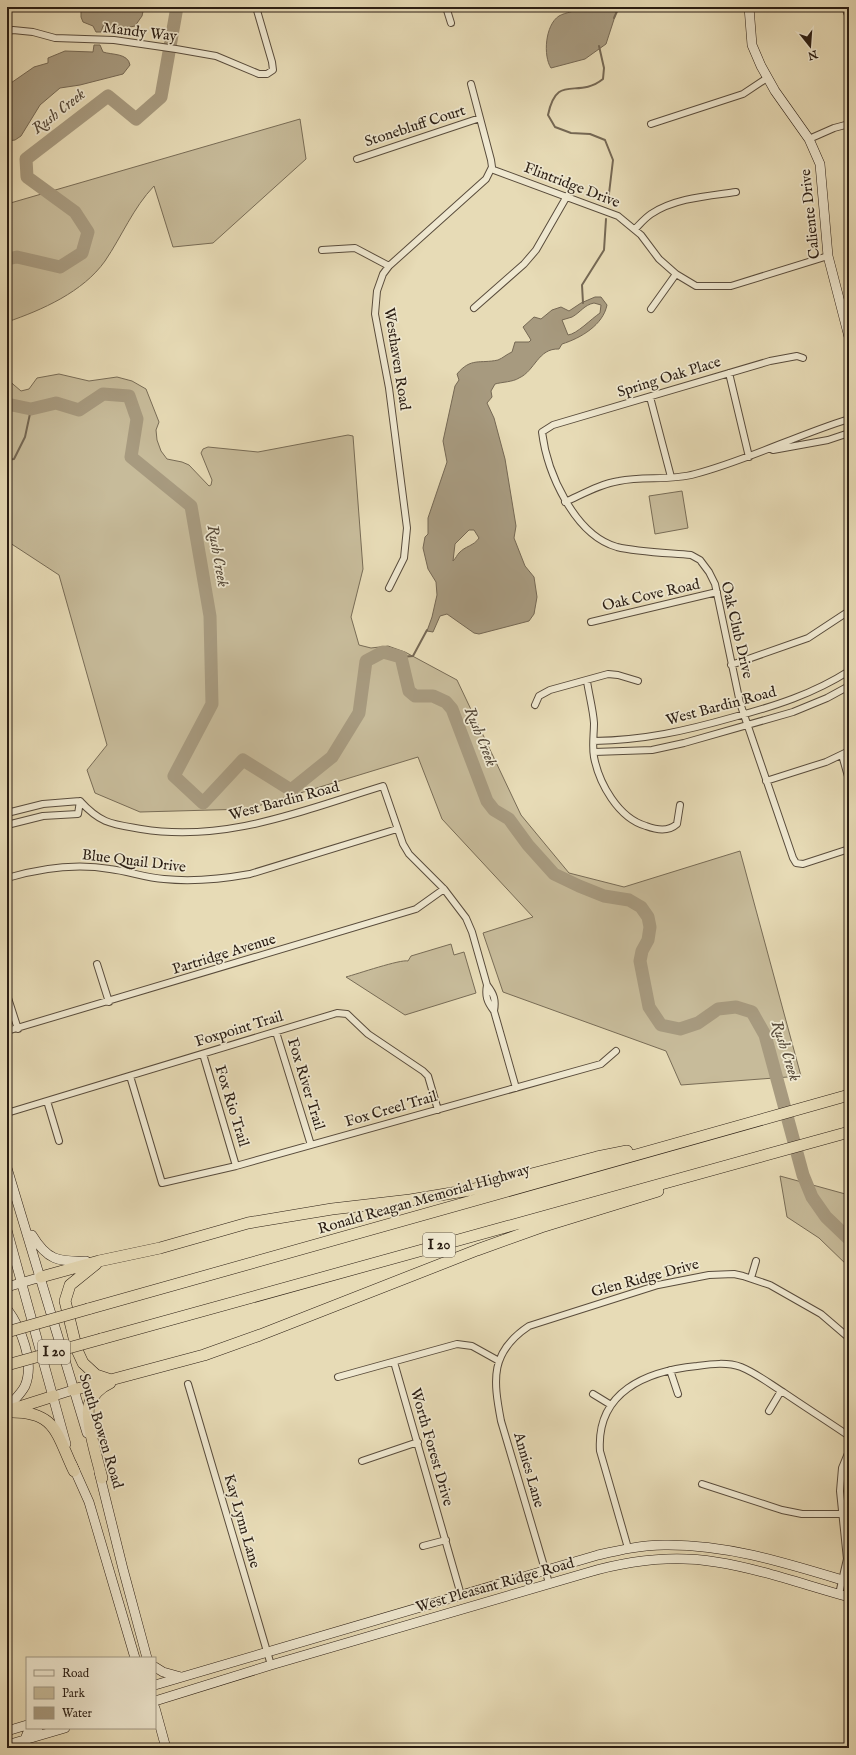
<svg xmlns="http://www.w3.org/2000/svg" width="856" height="1755" viewBox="0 0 856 1755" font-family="'IM FELL English',serif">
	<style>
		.green { fill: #c7bb9a; stroke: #786c56 }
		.water { fill: #a79a7f; stroke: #756854; fill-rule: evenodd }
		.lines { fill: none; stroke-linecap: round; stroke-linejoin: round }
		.stream { stroke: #756854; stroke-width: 2 }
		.river { stroke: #a79a7f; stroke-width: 13 }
		.street-casing { stroke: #594c3c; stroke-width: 8 }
		.secondary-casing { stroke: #2a1d13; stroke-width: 10 }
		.highway-casing { stroke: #2a1d13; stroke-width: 12 }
		.street { stroke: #efe8d0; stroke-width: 6 }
		.secondary { stroke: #efe8d0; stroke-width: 9 }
		.highway { stroke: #e7dbb6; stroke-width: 11 }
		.highway-bridge-casing { stroke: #2a1d13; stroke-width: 12; stroke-linecap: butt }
		.highway-bridge { stroke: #e7dbb6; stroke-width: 11 }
		.labels { text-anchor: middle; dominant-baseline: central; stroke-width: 3.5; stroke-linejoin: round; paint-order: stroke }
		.shield { fill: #efe8d0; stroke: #655a4c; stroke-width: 1 }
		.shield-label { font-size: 14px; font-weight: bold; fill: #2a1d13 }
		.street-label { font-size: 15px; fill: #2a1d13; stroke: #efe8d0 }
		.water-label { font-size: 16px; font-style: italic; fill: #564939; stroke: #efe8d0 }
	</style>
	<rect width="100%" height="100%" fill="#e7dbb6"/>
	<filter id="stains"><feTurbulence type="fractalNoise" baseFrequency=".005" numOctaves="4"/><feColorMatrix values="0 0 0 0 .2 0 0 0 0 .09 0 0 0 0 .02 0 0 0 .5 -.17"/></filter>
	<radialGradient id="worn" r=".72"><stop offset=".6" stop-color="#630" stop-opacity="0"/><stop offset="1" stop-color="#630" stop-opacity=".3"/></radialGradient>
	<!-- green -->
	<path class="green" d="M300 119 306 159 213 243 173 247 154 186C133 208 122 236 105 261 83 292 42 310 7 322V204Z
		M59 374 89 381 117 377 132 381 146 389 159 422 156 430 157 440 161 451 167 459 182 462 189 465 209 486 211 485 212 480 201 453 203 449 208 447 258 452 348 435 353 436 363 569 351 617 359 645 371 648 388 646 405 652 457 680 521 815 569 873 624 887 740 851 801 1076 681 1085 666 1051 503 992 483 933 533 917 442 819 418 757 248 809 140 812 95 793 87 770 107 745 59 575 7 541V379L21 391 29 389 37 378Z
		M682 491 688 528 655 534 649 496Z
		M451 944 454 955 464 952 476 993 405 1015 346 977C357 974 401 959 408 961L411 956Z
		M780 1176 849 1195V1267L819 1238 787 1217Z"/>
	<!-- water -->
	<path class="water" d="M81 7H144L142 16 135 26 125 28 103 26 101 32H96L93 26 83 22 81 17Z
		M582 7H618L606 44 585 59 551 68C543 56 545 25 559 16 566 12 575 12 582 7Z
		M94 45H100L103 52C112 55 128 53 130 65L123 74 80 85 60 88 40 105 21 136 15 140 7 141 8 85 34 67 48 63V58L65 51 93 52Z
		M595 297H601L607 305C603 325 581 338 562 344L559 349C538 348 535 371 519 378 513 382 502 382 495 384L491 391 492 397 487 403 494 418 505 459 516 526 514 538 525 566 534 577 537 597 534 614 529 621 479 634 474 633 447 614 440 616 433 632 427 631 432 617 437 595 436 582 428 569 423 548 425 537 428 534V518L447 462 443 441 455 386 459 380 457 374C471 357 480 364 498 360 503 358 507 354 512 352L515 342H529L531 340 523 327 534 317 541 319 552 310 561 307 569 311 581 303ZM594 303 601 305 600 313C591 319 577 334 568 335L562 320C565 319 569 318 572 317 581 312 584 305 594 303ZM469 530H474L479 538C474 546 465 546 459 553 457 555 456 558 453 561L455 544Z"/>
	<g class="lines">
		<!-- stream -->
		<path class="stream" d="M614 18 619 7
			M599 46 604 68 603 79C577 100 557 72 548 115L555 127 571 133 590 134 605 140 613 160 608 202
			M583 303 582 285 604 250 606 219
			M7 460 14 459 25 437 31 409
			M401 657 413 656 427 630"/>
		<!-- river -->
		<path class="river" d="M7 259 17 257 60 267 82 253 88 232 75 212 27 177 26 159 108 96 136 119 161 97 177 7
			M7 404 31 409 56 403 79 410 103 394 129 396 137 419 131 457 191 506 210 616 212 704 174 776 203 803 243 760 291 790 332 757 359 713 366 661 383 652 401 657 409 691 415 696H433L446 702 452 709 487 801 494 810 509 819 528 845 554 874 579 886 604 896 629 900 641 907 648 917 650 927 648 940 642 951 640 961 649 1007 661 1025 680 1029 698 1023 718 1009 736 1007 752 1012 765 1035 803 1175 812 1197 826 1217 849 1239"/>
		<!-- street casing -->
		<g class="street-casing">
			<path id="street" d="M446 7 451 23
				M845 7 849 18
				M7 32 13 30 33 32 55 38 114 40 176 49 216 56 259 74H267L273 70 272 62 256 7
				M651 124 743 94 767 78
				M809 139 834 128 849 124
				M357 159 480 118
				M491 169 618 216 641 235 659 259 676 274 696 286H731L828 256
				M635 229C640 224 645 218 651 214 675 198 708 196 736 192
				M322 250 355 248 389 266
				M474 308 524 264 536 250 567 196
				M651 309 676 274
				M803 358 797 356 770 361 553 425 542 432C547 472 574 535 617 547 637 552 669 553 691 555L700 560 709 572 715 584 740 703 793 858 796 863 803 864 849 849
				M729 373 749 457
				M650 397 671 477
				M773 450 828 440 849 433
				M565 502C583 494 600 484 619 481 644 476 670 481 695 474 748 460 797 435 849 419
				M389 588 404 558 407 528 389 388 375 314 377 291 383 274 389 266 486 179 492 167 491 160 471 84
				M591 622 717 592
				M731 665 808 638 849 611
				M587 681C589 695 593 709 594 723 594 734 592 746 594 757 599 783 618 818 646 826 657 830 668 832 677 824L680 805
				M535 705 539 696 550 690 608 674 618 675 638 681
				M594 741C645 740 685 731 734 717 775 706 813 694 849 671
				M594 752 652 750 684 743 793 712 827 698 849 686
				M842 755 849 780
				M766 781 826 762 849 751
				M7 813 43 804 80 801C101 824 112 824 141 829 226 843 304 810 383 786L403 844 409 854 444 889 466 918 472 932 487 985C494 994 496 1000 494 1011
				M7 825 43 816 78 814 80 801
				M7 878C41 868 75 863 110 869 128 871 146 878 164 879 193 882 222 879 250 874L397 829
				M97 964 109 1002
				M487 985C485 996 487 1002 494 1011L516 1088
				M7 995 18 1029
				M7 1031 416 909 444 889
				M276 1032 311 1145
				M203 1054 236 1166
				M130 1076 162 1183 236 1166 601 1064 616 1051
				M47 1101 59 1141
				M7 1113 337 1013 347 1014 368 1034 423 1071 428 1076 438 1110
				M751 1278 756 1261
				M394 1362 461 1595
				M670 1370 678 1394
				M338 1377 457 1344 472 1346 499 1361
				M188 1384 271 1665
				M593 1394 611 1405
				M769 1411 781 1391
				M362 1461 418 1442
				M702 1484 782 1510 802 1514H842
				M423 1546 446 1540
				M628 1548 600 1451C596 1392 646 1371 697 1366 712 1364 727 1362 741 1367 756 1373 770 1384 783 1392 805 1407 827 1421 849 1436
				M549 1583 501 1421C493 1379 490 1352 529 1326L658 1285 709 1275 734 1274 743 1276 770 1285 821 1314 849 1338
				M839 1594 847 1559 840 1491 842 1468 849 1451"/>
		</g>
		<!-- secondary casing -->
		<g class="secondary-casing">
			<path id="secondary" d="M749 7 752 45 761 66 775 91 809 139 820 164 828 256 849 337
				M7 1168 87 1433
				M7 1230 66 1444
				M32 1235C47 1260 58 1262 86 1261
				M7 1265 8 1245
				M7 1287 41 1277
				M7 1309C21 1328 35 1362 25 1386 21 1394 13 1401 7 1408
				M54 1396 73 1390
				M72 1464 89 1502 135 1658
				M99 1472 123 1569 147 1658
				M155 1667 163 1672 181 1677
				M155 1685 598 1555C620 1550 642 1545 664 1545 728 1544 789 1564 849 1582
				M155 1701 271 1665 586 1573C627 1561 674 1555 716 1562 761 1569 805 1585 849 1597
				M155 1708 166 1748
				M7 1731 27 1725
				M25 1739 28 1732 38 1728
				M7 1745 65 1728"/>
		</g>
		<!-- highway casing -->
		<g class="highway-casing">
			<path id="highway" d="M96 1264 70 1285 65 1301 77 1350 83 1363 96 1375 111 1380
				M41 1277 99 1261 160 1248 248 1223 332 1209 410 1200 470 1190 597 1157 627 1151
				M88 1309 849 1095
				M101 1339 849 1132
				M73 1390 204 1355 260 1335 477 1250 541 1227 658 1191
				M13 1409 54 1396
				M7 1412C56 1410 56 1433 74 1471
				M102 1478C98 1462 85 1420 89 1405 92 1395 101 1387 110 1383"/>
		</g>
		<!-- street -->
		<use href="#street" class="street"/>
		<!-- secondary -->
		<use href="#secondary" class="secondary"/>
		<!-- highway -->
		<use href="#highway" class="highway"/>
		<!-- highway-bridge casing -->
		<g class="highway-bridge-casing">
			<path id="highway-bridge" d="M7 1332 88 1309
				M7 1365 101 1339"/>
		</g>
		<!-- highway-bridge -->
		<use href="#highway-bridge" class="highway-bridge"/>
	</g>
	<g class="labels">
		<!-- shield labels -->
		<g class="shield">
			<rect x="423" y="1233" width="32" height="24" rx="3"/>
			<rect x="38" y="1340" width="32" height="24" rx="3"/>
		</g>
		<g class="shield-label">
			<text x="439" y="1245">I 20</text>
			<text x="54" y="1352">I 20</text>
		</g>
		<!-- street labels -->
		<g class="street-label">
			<text transform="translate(140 32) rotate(7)">Mandy Way</text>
			<text transform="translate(415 126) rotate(-18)">Stonebluff Court</text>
			<text transform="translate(572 185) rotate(21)">Flintridge Drive</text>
			<text transform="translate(810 214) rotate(-96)">Caliente Drive</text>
			<text transform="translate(397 359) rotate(81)">Westhaven Road</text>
			<text transform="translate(669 377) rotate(-17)">Spring Oak Place</text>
			<text transform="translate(651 595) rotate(-13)">Oak Cove Road</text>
			<text transform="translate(737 630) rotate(77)">Oak Club Drive</text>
			<text transform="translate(721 706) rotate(-15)">West Bardin Road</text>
			<text transform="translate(284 801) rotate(-15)">West Bardin Road</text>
			<text transform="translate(134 861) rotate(7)">Blue Quail Drive</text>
			<text transform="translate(224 954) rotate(-17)">Partridge Avenue</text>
			<text transform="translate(239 1029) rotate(-17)">Foxpoint Trail</text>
			<text transform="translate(306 1084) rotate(73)">Fox River Trail</text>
			<text transform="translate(232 1106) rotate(73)">Fox Rio Trail</text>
			<text transform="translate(391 1109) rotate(-16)">Fox Creel Trail</text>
			<text transform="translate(424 1199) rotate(-16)">Ronald Reagan Memorial Highway</text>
			<text transform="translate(645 1278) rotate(-15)">Glen Ridge Drive</text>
			<text transform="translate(101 1431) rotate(73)">South Bowen Road</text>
			<text transform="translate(432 1447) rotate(74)">Worth Forest Drive</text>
			<text transform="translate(529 1470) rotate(74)">Annies Lane</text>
			<text transform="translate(242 1521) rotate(74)">Kay Lynn Lane</text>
			<text transform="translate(495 1585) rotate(-16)">West Pleasant Ridge Road</text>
		</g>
		<!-- water labels -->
		<g class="water-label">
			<text transform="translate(59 112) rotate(-38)">Rush Creek</text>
			<text transform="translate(217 556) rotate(80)">Rush Creek</text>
			<text transform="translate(480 737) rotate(68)">Rush Creek</text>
			<text transform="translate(785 1051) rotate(72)">Rush Creek</text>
		</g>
	</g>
	<!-- margin -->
	<rect width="856" height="1755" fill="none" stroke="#e7dbb6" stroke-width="24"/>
	<rect x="8" y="8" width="840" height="1739" fill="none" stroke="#2a1d13" stroke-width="2"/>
	<rect x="12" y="12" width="832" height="1731" fill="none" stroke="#2a1d13"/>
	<!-- legend -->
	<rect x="26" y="1657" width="130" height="72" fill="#efe8d0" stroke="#a09784"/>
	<rect x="34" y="1670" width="20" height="6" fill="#efe8d0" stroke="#a09784"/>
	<text x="62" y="1677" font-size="12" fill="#2a1d13">Road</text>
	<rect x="34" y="1687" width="20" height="12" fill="#c7bb9a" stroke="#a09784"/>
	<text x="62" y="1697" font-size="12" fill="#2a1d13">Park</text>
	<rect x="34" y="1707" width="20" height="12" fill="#a79a7f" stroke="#a09784"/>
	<text x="62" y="1717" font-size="12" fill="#2a1d13">Water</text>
	<!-- north arrow -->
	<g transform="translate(810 46) rotate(163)" stroke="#efe8d0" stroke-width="3" paint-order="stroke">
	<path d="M0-3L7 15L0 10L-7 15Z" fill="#2a1d13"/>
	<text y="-6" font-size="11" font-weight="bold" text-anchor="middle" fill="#2a1d13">N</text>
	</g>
	<rect width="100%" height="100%" filter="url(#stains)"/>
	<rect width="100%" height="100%" fill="url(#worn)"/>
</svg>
